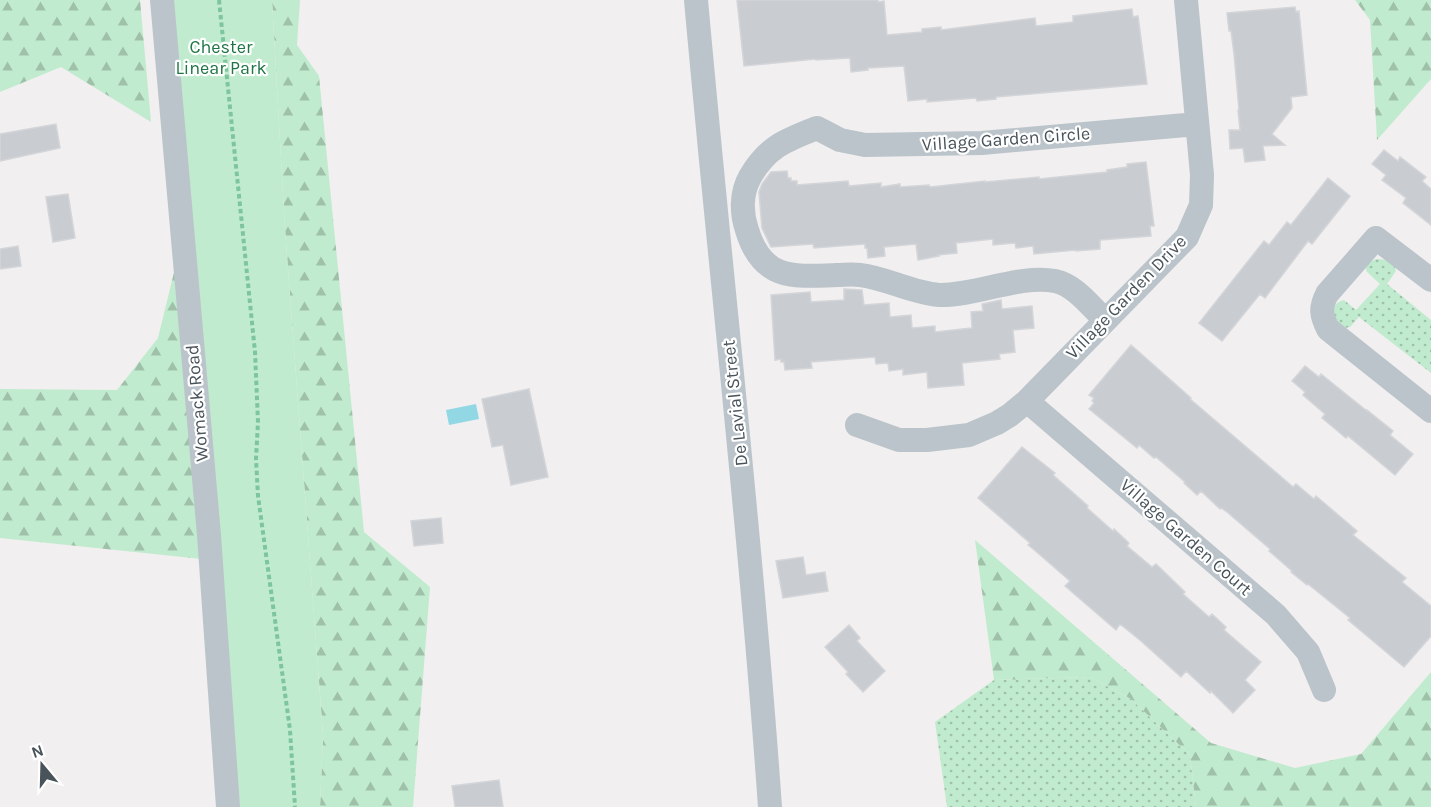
<svg xmlns="http://www.w3.org/2000/svg" width="1431" height="807" viewBox="0 0 1431 807" font-family="Karla,sans-serif">
	<style>
		.grass { fill: url(#grass-dots) }
		.forest { fill: url(#forest-firs) }
		.green { fill: #c1ebce }
		.water { fill: #92d8e4 }
		.building { fill: #c9ccd1; stroke: #d3d5d9; stroke-width: 1.5 }
		.lines { fill: none; stroke-linecap: round; stroke-linejoin: round }
		.path { stroke: #7cc59d; stroke-width: 4; stroke-dasharray: 4.5 3; stroke-linecap: butt }
		.minor { stroke: #bbc4ca; stroke-width: 24 }
		.labels { text-anchor: middle; dominant-baseline: central; stroke-width: 4.5; stroke-linejoin: round; paint-order: stroke }
		.park-label { font-size: 18px; fill: #1f7545; stroke: #fff }
		.street-label { font-size: 18px; fill: #48535a; stroke: #fff }
	</style>
	<defs>
		<pattern id="grass-dots" width="8" height="8" patternUnits="userSpaceOnUse" patternTransform="scale(1.5)"><rect width="8" height="8" fill="#c1ebce"/><path d="M2 2h.1M6 6h.1" fill="none" stroke="#9fc1aa" stroke-width="1.8" stroke-linecap="round"/></pattern>
		<pattern id="forest-firs" width="22" height="20" patternUnits="userSpaceOnUse" patternTransform="scale(1.5)"><rect width="22" height="20" fill="#c1ebce"/><path d="M5 1l3.5 6h-7zM16 11l3.5 6h-7z" fill="#9fc1aa"/></pattern>
	</defs>
	<rect width="100%" height="100%" fill="#f1efef"/>
	<!-- grass -->
	<path class="grass" d="M1376 259C1386 259 1394 261 1396 271L1387 284 1431 320V373L1359 317 1350 327 1345 328C1333 322 1327 304 1344 300L1356 310 1380 284 1367 272 1365 267 1368 263Z
		M1090 677 1131 699 1190 755 1196 807H947L935 722 994 680Z"/>
	<!-- forest -->
	<path class="forest" d="M0 0H140L151 122 61 67 0 92Z
		M272 0H300L297 45 319 76 364 532 430 587 413 807H320L323 735 285 229Z
		M1355 0H1431V79L1377 140 1370 20Z
		M176 264 202 559 0 538V389L117 390 158 338Z
		M975 540 1211 743 1295 768 1361 754 1431 672V807H1196L1190 755 1131 699 1090 677 994 680Z"/>
	<!-- green -->
	<path class="green" d="M161 0H272L285 229 323 735 320 807H233Z"/>
	<!-- water -->
	<path class="water" d="M476 404 479 419 449 425 446 410Z"/>
	<!-- building -->
	<path class="building" d="M737 0H878V2L884 1 887 35 922 32V29L941 27V30L1035 18 1036 26 1073 22V16L1132 9 1133 17 1138 16 1147 84 996 97V99L977 101 976 98 927 102V99L908 101 904 66 868 68V70L851 72 850 58 816 60V59L744 66Z
		M1295 7 1296 12 1299 11 1307 95 1291 97 1292 108 1272 134 1285 145 1263 146 1265 160 1245 162 1243 148 1230 149 1229 130H1240L1238 110H1239L1234 54 1231 31H1229L1227 13Z
		M56 124 60 148 0 161V134Z
		M1384 150 1398 161 1400 157 1426 177 1422 181 1431 189V225L1403 203 1406 198 1382 180 1386 175 1372 164Z
		M1146 162 1154 226H1150L1151 236 1100 240V249L1076 251V250L1034 254 1033 246 1016 248 1015 243 993 245V239L956 243 957 253 938 255 939 256 918 260 916 244 884 247 885 256 868 258 867 248H865V244L814 248 813 244 771 247 762 228 759 192 762 184 771 172 787 171 788 178H791V181H797V185L848 181 849 186 881 183V187L900 184V187L929 185 930 187 985 181V182L1039 177V179L1107 172V170L1127 167V164Z
		M1328 178 1350 196 1312 244 1308 241 1265 298 1260 294 1222 341 1199 323 1264 241 1269 245 1287 222 1291 225Z
		M68 194 75 238 53 242 46 197Z
		M18 246 21 266 0 269V249Z
		M844 289 862 290 864 305 889 303 890 317 911 315 912 328 935 326V332L972 328 971 312 983 311 982 304 1001 300 1002 309 1032 306 1034 328 1013 330 1015 352 999 354 1000 359 962 363 964 385 928 388 927 372 903 375V369L889 371 888 363 876 364 875 357 811 362 812 368 785 370 784 362H781V359L775 360 771 295 810 292 811 302 844 300Z
		M1131 345 1191 398 1190 399 1293 487 1296 484 1314 499 1316 496 1357 531 1353 535 1406 578 1402 582 1431 606V636L1404 667 1348 620 1350 618 1308 584 1307 585 1291 572 1292 571 1269 551 1270 549 1227 512 1221 508 1220 509 1201 491 1197 495 1184 483 1185 482 1156 457 1154 458 1139 445 1137 448 1089 409 1094 403 1092 401 1094 398 1089 395Z
		M1305 366 1319 377 1321 374 1367 411V410L1393 431 1390 435 1413 454 1395 475 1348 436 1346 438 1322 418 1325 414 1303 395 1305 392 1292 381Z
		M529 389 548 477 511 485 503 445 492 447 482 399Z
		M1022 447 1055 473 1053 475 1088 506 1087 508 1113 531 1114 529 1129 543 1127 546 1152 567 1156 564 1185 592 1183 594 1209 617 1212 614 1226 627 1224 630 1261 662 1245 680 1255 690 1233 713 1211 691 1210 693 1186 671 1181 677 1141 641 1120 624 1116 630 1087 605 1065 586 1070 581 1032 548 1028 545 1030 543 978 498Z
		M441 518 443 543 414 546 411 521Z
		M803 557 806 575 825 572 828 591 783 598 776 561Z
		M849 625 860 638 857 641 885 671 863 692 846 674 848 672 825 647Z
		M499 780 503 807H455L452 786Z"/>
	<g class="lines">
		<!-- path -->
		<path class="path" d="M219 0 255 352 258 422 256 459 258 496 290 730 295 807"/>
		<!-- minor -->
		<path class="minor" d="M162 0 209 535 228 807
			M696 0C720 269 751 537 770 807
			M1431 280 1376 238 1327 294C1320 308 1321 315 1328 329L1431 411
			M1105 320C1091 307 1075 285 1055 281 1020 274 976 296 939 295 911 293 887 278 860 275 852 274 844 275 837 275 792 277 762 280 747 230 741 213 741 193 750 177 767 147 786 140 817 128L840 140 865 145 982 143 1197 124
			M1027 401 1276 615 1308 652 1324 690
			M857 425 899 440H927L969 435 997 423 1010 415 1027 401 1187 237 1201 205 1202 175 1186 0"/>
	</g>
	<g class="labels">
		<!-- park labels -->
		<g class="park-label">
			<text x="221" y="47">Chester<tspan x="221" dy="21">Linear Park</tspan></text>
		</g>
		<!-- street labels -->
		<g class="street-label">
			<text transform="translate(1006 139) rotate(-4)">Village Garden Circle</text>
			<text transform="translate(1126 297) rotate(-46)">Village Garden Drive</text>
			<text transform="translate(197 403) rotate(-95)">Womack Road</text>
			<text transform="translate(735 403) rotate(-96)">De Lavial Street</text>
			<text transform="translate(1186 537) rotate(41)">Village Garden Court</text>
		</g>
	</g>
	<!-- north arrow -->
	<g transform="translate(42 765) rotate(341)" stroke="#ffffff" stroke-width="4.5" paint-order="stroke">
	<path d="M0-4.5L10 22L0 15L-10 22Z" fill="#48535a"/>
	<text y="-9" font-size="16" font-weight="bold" text-anchor="middle" fill="#48535a">N</text>
	</g>
</svg>
